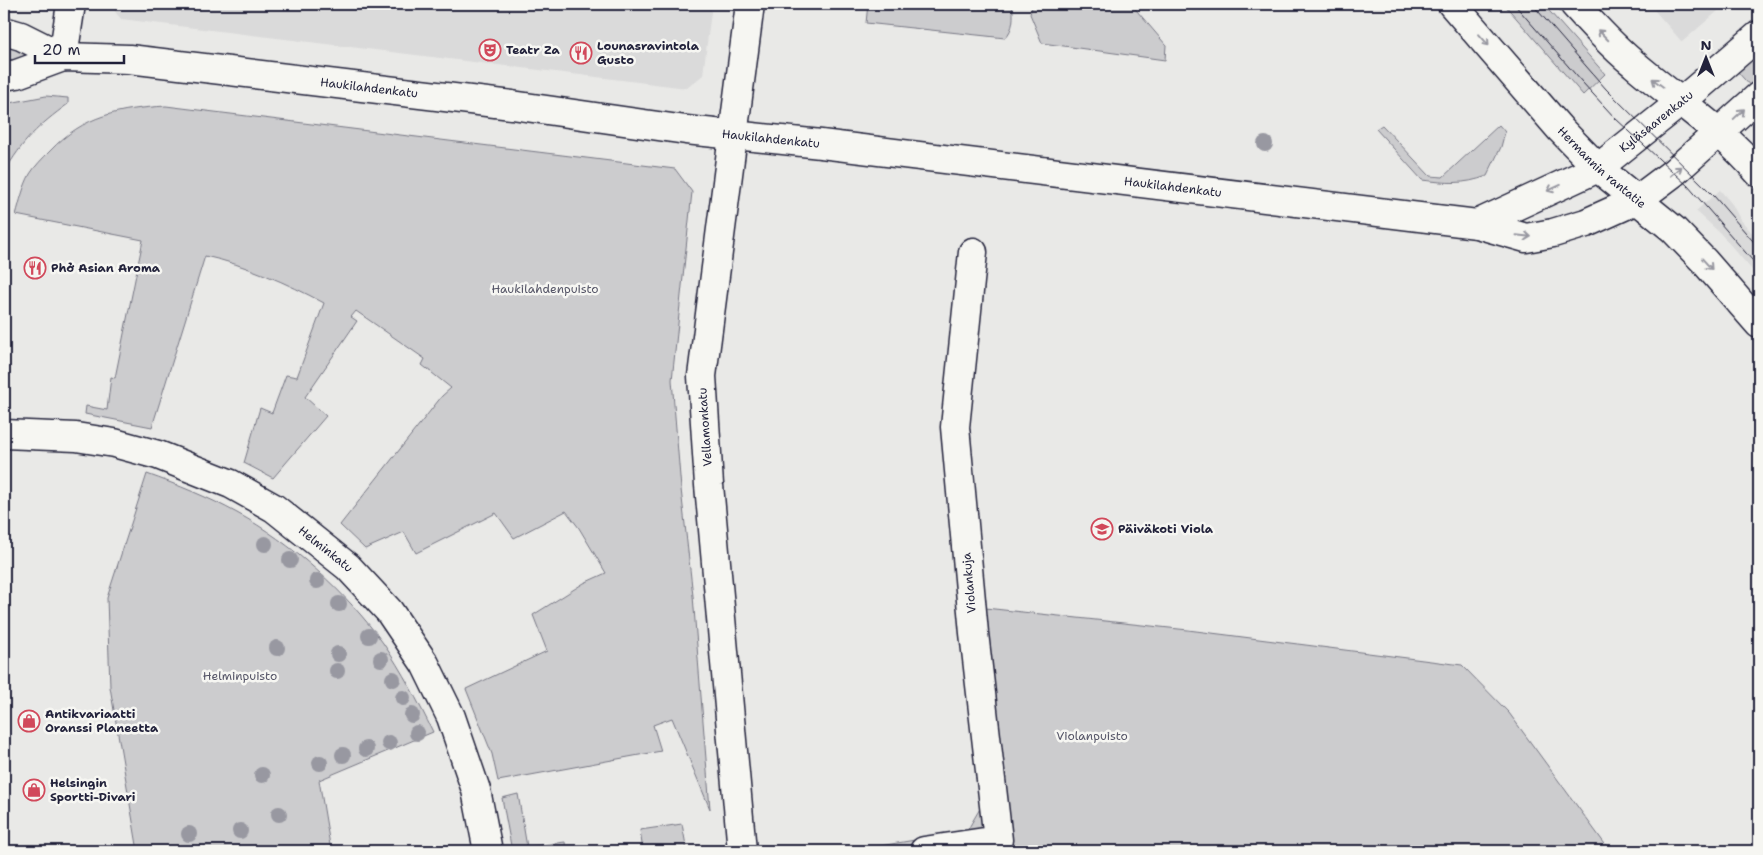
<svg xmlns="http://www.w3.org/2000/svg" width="1763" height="855" viewBox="0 0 1763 855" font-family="'Shantell Sans',sans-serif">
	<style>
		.built { fill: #dadada }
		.green { fill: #ccccce; stroke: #777784 }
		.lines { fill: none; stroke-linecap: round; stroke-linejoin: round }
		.minor-casing { stroke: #22223b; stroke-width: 31 }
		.major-casing { stroke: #22223b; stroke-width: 31 }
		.minor { stroke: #f6f6f2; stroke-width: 28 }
		.major { stroke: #f6f6f2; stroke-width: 28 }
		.tram { stroke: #22223b; stroke-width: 1 }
		.tree { fill: #9898a1 }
		.oneway { stroke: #9797a0 }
		.labels { text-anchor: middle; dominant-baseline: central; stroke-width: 5; stroke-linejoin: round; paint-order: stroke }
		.poi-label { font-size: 12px; font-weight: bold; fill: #22223b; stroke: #f6f6f2; text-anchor: start }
		.street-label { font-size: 12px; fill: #22223b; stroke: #f6f6f2 }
		.park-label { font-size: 12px; fill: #555567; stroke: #f6f6f2 }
	</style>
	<rect width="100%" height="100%" fill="#e9e9e7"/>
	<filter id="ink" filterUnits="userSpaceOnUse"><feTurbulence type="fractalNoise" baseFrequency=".02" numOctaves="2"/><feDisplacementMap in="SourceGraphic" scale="10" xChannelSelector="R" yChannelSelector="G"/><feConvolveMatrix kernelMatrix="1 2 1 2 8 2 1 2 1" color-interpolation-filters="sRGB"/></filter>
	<g filter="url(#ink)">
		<!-- built -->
		<path class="built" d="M114 4H712L703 75 687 88 121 19 113 9Z
			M1649 4H1726L1682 42Z
			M1720 190 1732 204 1740 219 1759 241V278L1720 233 1696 211Z"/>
		<!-- green -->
		<path class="green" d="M868 4H1012C1014 16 1014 29 1005 38L866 23Z
			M1033 4H1131L1166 45 1165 60 1042 43 1030 14Z
			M1504 4H1543L1605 74 1583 95Z
			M4 44 25 48 30 55 24 58 4 61Z
			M1759 53V81L1752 88 1737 71Z
			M46 96 68 98V104C38 126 23 140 4 173V104Z
			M166 106 675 169 692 192 672 380 681 489 693 596 710 809 672 718 653 725 661 751 498 781 492 754 466 689 547 651 533 615 584 583 606 573 579 528 566 511 514 538 496 513 416 553 404 532 365 549 340 525 442 396 451 388 422 365 425 359 356 311 351 317 357 321 305 397 326 416 273 478 244 463 260 408 272 413 286 375 297 377 324 303C287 283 246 265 205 256L152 427 85 414 86 406 107 410 111 377 115 378 143 240 16 215C20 201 23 187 30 174 35 166 43 158 50 151 84 115 119 109 166 106Z
			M1382 125 1430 176 1443 177 1499 125 1505 132 1501 147 1487 176C1463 185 1447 183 1422 180L1376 129Z
			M147 474C178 485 208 497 237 513 291 542 347 593 383 643 402 671 418 701 433 732L319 780 331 851H138L110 687 107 598Z
			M976 607 1188 630 1462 665 1509 713 1610 851H851L967 831 982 805Z
			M518 794 527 847 565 842 566 851H512L502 798Z
			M682 824 687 851H643L640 830Z"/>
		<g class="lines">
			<!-- minor casing -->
			<g class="minor-casing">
				<g id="minor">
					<path d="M4 31 21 36 63 57"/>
					<path d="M63 57 71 4"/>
					<path id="s1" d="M4 76 17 74 63 57 129 59 512 105 686 130 821 144 1477 224 1526 238 1553 233 1586 223 1637 200 1673 173 1759 96"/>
					<path id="s2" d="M1477 224 1598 168 1682 101 1759 35"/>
					<path id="s3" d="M4 434 76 437 114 443 158 455 231 484 274 508 348 567 389 611 425 664 451 717 476 790 488 851"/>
					<path d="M742 851 709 485 702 376 750 4"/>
					<path d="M924 851 998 840 974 633 955 427 973 252"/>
				</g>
			</g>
			<!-- major casing -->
			<g class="major-casing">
				<g id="major">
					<path id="s4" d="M1452 4 1561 130 1598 168 1673 229 1704 261 1759 324"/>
					<path d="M1574 4C1593 25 1612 46 1634 64 1676 100 1723 130 1759 173"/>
				</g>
			</g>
			<!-- minor -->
			<use href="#minor" class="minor"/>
			<!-- major -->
			<use href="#major" class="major"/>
			<!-- tram -->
			<path class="tram" d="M1514 4 1582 82 1615 118 1688 186 1759 268
				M1532 4 1606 89 1714 196 1759 248"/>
		</g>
		<!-- trees -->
		<g class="tree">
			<circle cx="1265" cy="144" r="8"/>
			<circle cx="265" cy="544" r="8"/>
			<circle cx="290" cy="560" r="8"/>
			<circle cx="317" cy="581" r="8"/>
			<circle cx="339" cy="604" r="8"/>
			<circle cx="369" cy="636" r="8"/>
			<circle cx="277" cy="648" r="8"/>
			<circle cx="338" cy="654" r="8"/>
			<circle cx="381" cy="659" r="8"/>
			<circle cx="337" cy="671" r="8"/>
			<circle cx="393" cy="679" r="8"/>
			<circle cx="403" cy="698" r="8"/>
			<circle cx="412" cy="715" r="8"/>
			<circle cx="417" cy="733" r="8"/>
			<circle cx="389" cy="743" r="8"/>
			<circle cx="366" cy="749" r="8"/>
			<circle cx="343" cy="755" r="8"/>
			<circle cx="320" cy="763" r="8"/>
			<circle cx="262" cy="775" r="8"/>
			<circle cx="279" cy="814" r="8"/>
			<circle cx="240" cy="831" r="8"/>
			<circle cx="189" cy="834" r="8"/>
		</g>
		<!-- one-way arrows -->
		<defs><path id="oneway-shaft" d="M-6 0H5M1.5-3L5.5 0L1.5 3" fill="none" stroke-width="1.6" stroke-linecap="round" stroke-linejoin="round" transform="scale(1.25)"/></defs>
		<g class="oneway">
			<use href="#oneway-shaft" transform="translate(1603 35) rotate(-135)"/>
			<use href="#oneway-shaft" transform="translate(1484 40) rotate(49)"/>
			<use href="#oneway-shaft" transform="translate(1658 83) rotate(-143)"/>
			<use href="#oneway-shaft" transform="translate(1739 114) rotate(-43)"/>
			<use href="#oneway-shaft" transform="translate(1676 171) rotate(-39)"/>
			<use href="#oneway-shaft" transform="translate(1554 188) rotate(156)"/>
			<use href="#oneway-shaft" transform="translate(1524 236) rotate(6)"/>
			<use href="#oneway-shaft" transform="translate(1707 264) rotate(48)"/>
		</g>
	</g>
	<!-- icons -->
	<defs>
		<g id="theatre-ring" transform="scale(1.125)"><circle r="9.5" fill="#f6f6f2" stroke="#d1495b" stroke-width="1.5"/><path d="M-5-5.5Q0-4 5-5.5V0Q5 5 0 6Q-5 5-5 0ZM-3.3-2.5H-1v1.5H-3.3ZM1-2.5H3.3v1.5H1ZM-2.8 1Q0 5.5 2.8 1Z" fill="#d1495b"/></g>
		<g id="restaurant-ring" transform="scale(1.125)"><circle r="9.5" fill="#f6f6f2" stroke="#d1495b" stroke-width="1.5"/><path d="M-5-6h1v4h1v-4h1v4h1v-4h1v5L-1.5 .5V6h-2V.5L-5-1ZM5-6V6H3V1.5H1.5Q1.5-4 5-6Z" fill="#d1495b"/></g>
		<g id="school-ring" transform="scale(1.125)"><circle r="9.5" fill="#f6f6f2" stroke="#d1495b" stroke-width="1.5"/><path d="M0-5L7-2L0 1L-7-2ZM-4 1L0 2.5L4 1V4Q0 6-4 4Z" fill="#d1495b"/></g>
		<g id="shop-ring" transform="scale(1.125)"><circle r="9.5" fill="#f6f6f2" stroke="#d1495b" stroke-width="1.5"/><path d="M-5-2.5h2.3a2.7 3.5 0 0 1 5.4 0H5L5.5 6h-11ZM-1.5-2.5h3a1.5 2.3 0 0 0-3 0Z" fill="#d1495b"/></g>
	</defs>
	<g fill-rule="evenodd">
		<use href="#theatre-ring" x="490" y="50"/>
		<use href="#restaurant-ring" x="581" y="53"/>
		<use href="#restaurant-ring" x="35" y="268"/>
		<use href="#school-ring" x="1102" y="529"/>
		<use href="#shop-ring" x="29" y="721"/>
		<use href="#shop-ring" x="34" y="790"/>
	</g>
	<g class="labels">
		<!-- poi labels -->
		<g class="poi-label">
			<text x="597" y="46">Lounasravintola<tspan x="597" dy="14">Gusto</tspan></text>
			<text x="506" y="50">Teatr Za</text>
			<text x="51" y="268">Phở Asian Aroma</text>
			<text x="1118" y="529">Päiväkoti Viola</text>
			<text x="45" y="714">Antikvariaatti<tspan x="45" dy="14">Oranssi Planeetta</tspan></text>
			<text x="50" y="783">Helsingin<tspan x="50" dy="14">Sportti-Divari</tspan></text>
		</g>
		<!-- street labels -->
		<g class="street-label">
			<text stroke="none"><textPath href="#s1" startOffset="370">Haukilahdenkatu</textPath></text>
			<text stroke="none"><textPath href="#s2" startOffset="208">Kyläsaarenkatu</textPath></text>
			<text stroke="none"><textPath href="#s1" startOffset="775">Haukilahdenkatu</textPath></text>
			<text stroke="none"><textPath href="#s4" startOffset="222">Hermannin rantatie</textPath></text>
			<text stroke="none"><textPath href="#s1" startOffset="1180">Haukilahdenkatu</textPath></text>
			<text transform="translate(705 427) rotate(-94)">Vellamonkatu</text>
			<text stroke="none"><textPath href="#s3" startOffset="350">Helminkatu</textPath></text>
			<text transform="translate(969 583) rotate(-95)">Violankuja</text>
		</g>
		<!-- park labels -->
		<g class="park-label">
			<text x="545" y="289">Haukilahdenpuisto</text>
			<text x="240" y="676">Helminpuisto</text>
			<text x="1092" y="736">Violanpuisto</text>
		</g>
	</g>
	<!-- margin -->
	<rect width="1763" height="855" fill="none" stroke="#f6f6f2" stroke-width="20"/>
	<rect x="10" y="10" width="1743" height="835" fill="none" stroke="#22223b" stroke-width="2" filter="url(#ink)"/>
	<!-- north arrow -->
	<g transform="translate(1706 58)" stroke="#f6f6f2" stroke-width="4" paint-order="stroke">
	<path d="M0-4L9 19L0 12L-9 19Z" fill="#22223b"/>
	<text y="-8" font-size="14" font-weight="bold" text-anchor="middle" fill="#22223b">N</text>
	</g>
	<!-- scale -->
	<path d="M35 55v8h89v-8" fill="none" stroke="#22223b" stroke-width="2.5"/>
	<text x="42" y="55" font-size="15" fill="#22223b" stroke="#f6f6f2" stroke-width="4" paint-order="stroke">20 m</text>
</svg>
